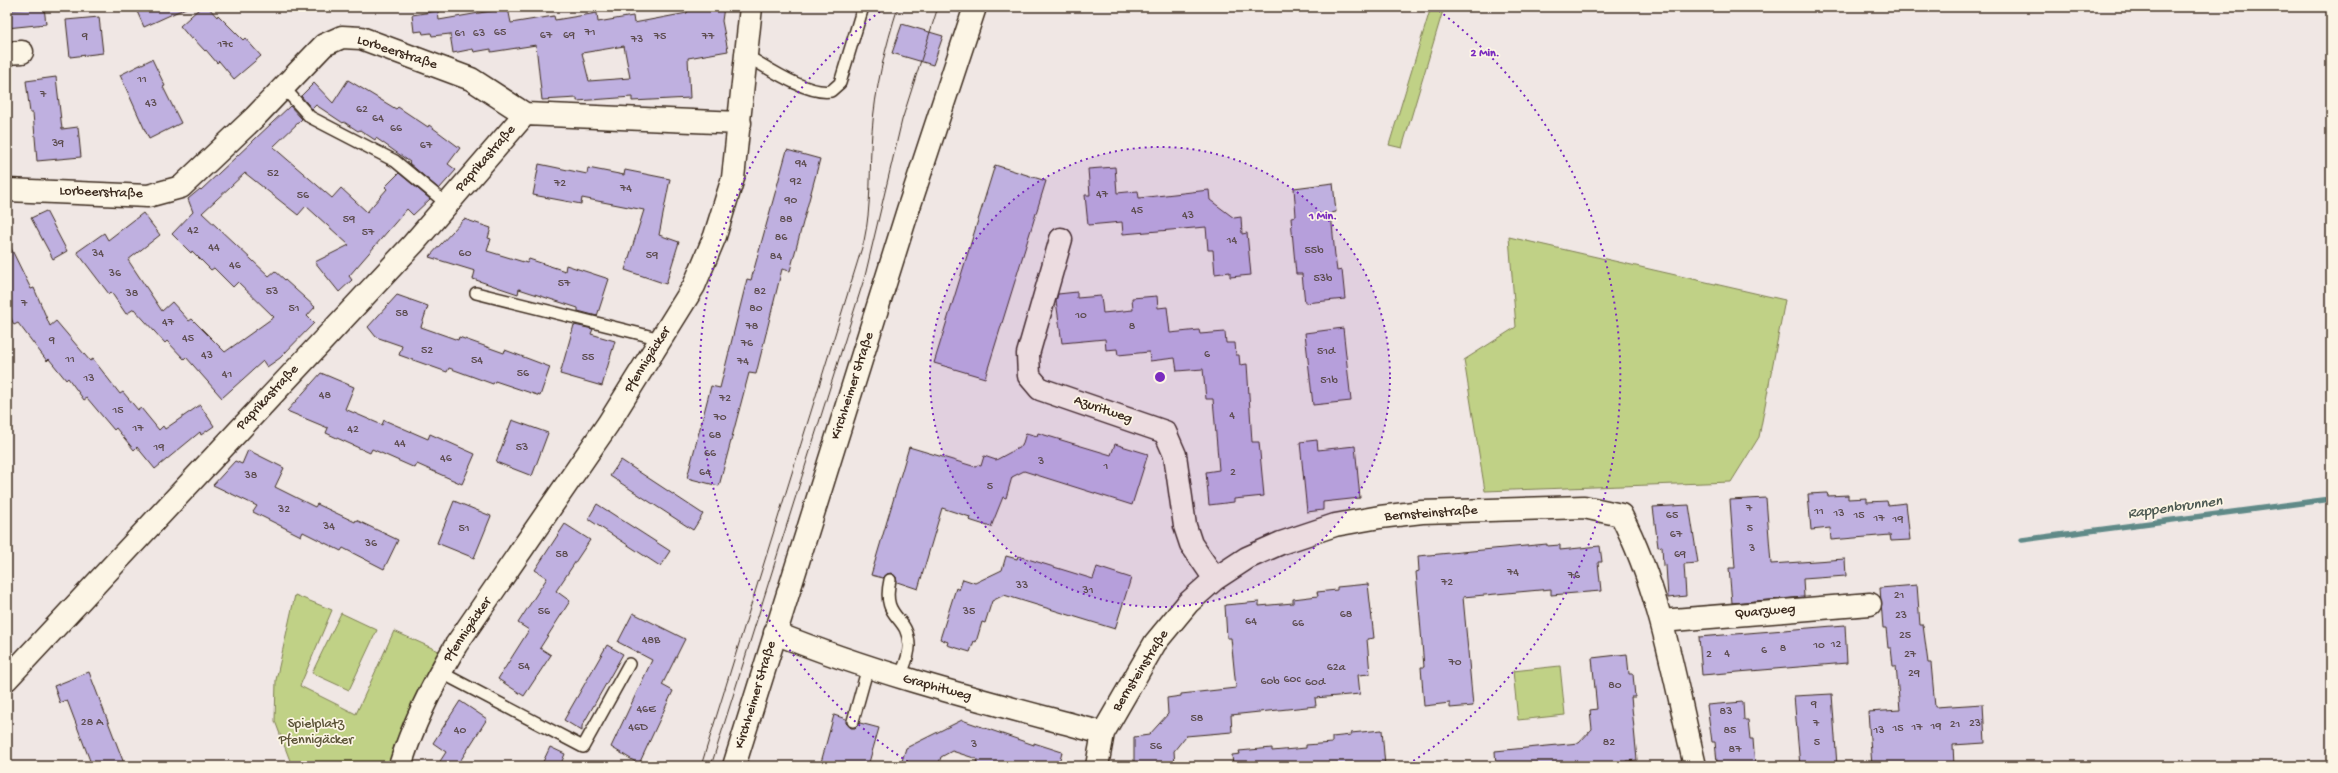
<svg xmlns="http://www.w3.org/2000/svg" width="2338" height="773" viewBox="0 0 2338 773" font-family="'Gochi Hand',sans-serif">
	<style>
		.green { fill: #c0d186; stroke: #7e7e52 }
		.lines { fill: none; stroke-linecap: round; stroke-linejoin: round }
		.stream { stroke: #608a88; stroke-width: 5.5 }
		.building { fill: #bfb0e0; stroke: #3b2a1e; fill-rule: evenodd }
		.lane-casing { stroke: #3b2a1e; stroke-width: 14 }
		.street-casing { stroke: #3b2a1e; stroke-width: 25 }
		.secondary-casing { stroke: #3b2a1e; stroke-width: 25 }
		.lane { stroke: #fcf5e5; stroke-width: 11 }
		.street { stroke: #fcf5e5; stroke-width: 22 }
		.secondary { stroke: #fcf5e5; stroke-width: 22 }
		.tram { stroke: #3b2a1e; stroke-width: 1 }
		.ring { fill: none; stroke: #7b2cbf; stroke-width: 2; stroke-dasharray: 2 4 }
		.labels { text-anchor: middle; dominant-baseline: central; stroke-width: 3.5; stroke-linejoin: round; paint-order: stroke }
		.number-label { font-size: 12px; fill: #5c4c4e }
		.street-label { font-size: 14px; fill: #3b2a1e; stroke: #fcf5e5 }
		.park-label { font-size: 14px; fill: #5c5438; stroke: #fcf5e5 }
		.water-label { font-size: 15px; font-style: italic; fill: #4e5a53; stroke: #fcf5e5 }
		.centre { fill: #7b2cbf; stroke: #fcf5e5; stroke-width: 2 }
		.ring-label { font-size: 12px; text-anchor: middle; font-weight: bold; fill: #7b2cbf; stroke: #fcf5e5; stroke-width: 3.5; stroke-linejoin: round; paint-order: stroke }
	</style>
	<rect width="100%" height="100%" fill="#f0e7e4"/>
	<filter id="ink" filterUnits="userSpaceOnUse"><feTurbulence type="fractalNoise" baseFrequency=".025" numOctaves="2"/><feDisplacementMap in="SourceGraphic" scale="8" xChannelSelector="R" yChannelSelector="G"/><feConvolveMatrix kernelMatrix="1 2 1 2 8 2 1 2 1" color-interpolation-filters="sRGB"/></filter>
	<g filter="url(#ink)">
		<!-- green -->
		<path class="green" d="M1431 7H1444L1402 148 1389 145Z
			M1509 237 1785 300 1759 437 1731 482 1485 491 1464 360 1516 327Z
			M295 595 332 610 300 686 356 714 394 631 441 652 394 745 389 766H292L275 721 276 680Z
			M341 613 377 630 349 690 312 673Z
			M1560 666 1565 715 1518 720 1513 671Z"/>
		<g class="lines">
			<!-- stream -->
			<path class="stream" d="M2022 540 2331 499"/>
		</g>
		<!-- building -->
		<path class="building" d="M44 7 46 24 7 28V10Z
			M135 7H188L144 27Z
			M201 7H208L217 17 218 15 243 40 245 38 261 56 234 79 219 61 217 63 206 50 205 51 193 38 191 39 180 26Z
			M688 7H724L722 21 728 51 688 58 690 98 632 101V97L577 101V98L542 100 536 45 491 52V49L474 52 473 49 453 53 450 34 432 36 431 33 423 34 422 31 414 32 412 15 438 11 439 20 508 8 511 23 554 16 555 20 597 13 598 22 633 16 634 23 687 13ZM624 46 630 78 589 81 582 53Z
			M99 17 103 53 70 57 66 20Z
			M902 24 943 36 933 65 892 53Z
			M152 59 165 86 163 87 181 123 149 139 120 75Z
			M56 77 62 129 78 127 81 157 37 161 33 113H30L26 81Z
			M348 80 396 109 398 107 428 127 429 125 460 148 448 164 456 170 439 189 409 163 410 162 376 138 375 140 360 130 358 131 344 122 343 123 316 105 312 109 301 96 314 83 333 103Z
			M290 106 302 119 273 147 332 198 341 188 367 212 387 189 385 187 399 173 430 199 413 215 407 209 349 276 352 280 339 292 315 262 349 245 306 206 298 215 245 173 202 213 269 276 275 271 315 307 307 316 314 323 280 358 267 367 263 361 222 398 186 357 184 359 167 341 165 343 134 309 126 314 111 292 109 294 77 252 104 233 108 240 143 213 160 235 128 260 162 311 172 302 189 321 192 319 225 352 274 317 238 282 233 287 214 268 211 270 192 251 191 253 172 234 193 212 188 199 200 189 201 190Z
			M787 150 820 159 790 271 782 269 756 374 749 373 719 486 687 478 711 386 720 388 747 279 751 280Z
			M539 164 587 174 588 168 624 175 625 170 670 179 659 235 679 242 666 284 625 270 644 210 582 198 581 204 533 195Z
			M995 165 1046 181 985 378 934 363Z
			M1115 167 1117 193 1138 191 1139 198 1209 190 1210 200 1234 218 1241 217 1242 234 1247 233 1251 275 1230 277V272L1215 274 1213 250H1208L1206 227 1123 234 1122 222 1088 225 1085 195H1090L1088 169Z
			M1333 183 1336 212 1331 213 1335 256 1337 271 1342 270 1345 299 1305 303 1302 274H1296L1292 231 1291 217 1296 216 1294 188Z
			M46 211 67 251 53 259 31 218Z
			M464 219 491 228 488 238 491 239 487 251 527 263 529 259 565 271 566 265 609 279 597 316 578 311V308L519 289 518 294 473 279 475 271 429 257Z
			M7 240 31 289 34 288 50 326 56 321 90 361 93 359 120 394 123 392 138 410 141 408 159 430 163 426 165 429 200 405 214 426 201 435 200 432 155 469 137 447 134 450 116 428 114 430 87 398 84 400 68 378 66 380 49 359 47 361 18 323 14 325 7 309Z
			M1077 292V298L1101 296 1103 313 1133 310 1132 298 1157 296 1158 308 1167 307 1170 333 1199 330 1200 334 1225 332 1226 343H1235L1236 355H1239L1240 365 1247 364 1252 442H1259L1264 496 1234 499V502L1209 505 1206 472 1219 470 1213 399H1206L1203 369 1177 371 1175 358 1150 361 1149 352 1118 355 1117 349 1106 350 1105 339 1062 343 1056 301 1058 294Z
			M397 295 428 306 421 327 458 340 459 337 504 353 505 350 550 367 540 396 495 381 493 384 449 368 447 372 399 355 402 346 376 337 368 327Z
			M574 325 593 329 591 334 615 341 602 386 560 374Z
			M1343 328 1351 401 1313 405 1305 333Z
			M321 373 354 387 345 409 382 425 384 420 428 439 430 434 475 454 462 484 417 464 415 468 372 449 370 453 326 433 328 428 287 411Z
			M512 420 548 433 532 476 496 462Z
			M1026 433 1037 436 1038 433 1111 455 1115 444 1148 454 1132 505 1024 471 1012 477 1006 498 1003 497 991 527 969 520 970 517 942 508 918 589 897 582 896 577 891 573 887 574 883 578 871 575 909 447 976 467 977 465 981 466 984 456 996 460 1022 446Z
			M1317 440 1318 450 1355 446 1360 498 1323 502V510L1307 512 1300 442Z
			M248 450 284 468 275 487 315 507 317 504 355 522 356 520 398 540 384 569 343 548 341 551 303 532 301 536 253 512 257 506 213 485 235 461 242 464Z
			M621 460 703 514 693 530 610 476Z
			M1827 493 1828 496 1848 495V499L1867 498V502L1887 501 1888 505 1906 503 1910 540 1891 541 1890 535 1831 540 1830 528 1811 530 1808 494Z
			M1766 498 1771 564 1845 559 1846 576 1803 579 1804 597 1732 603 1729 568H1735L1730 500Z
			M454 501 491 516 474 558 437 543Z
			M597 504 670 551 660 566 588 519Z
			M1689 505 1698 563 1684 564 1686 596 1668 598 1666 565 1663 566 1662 546 1658 547 1653 507Z
			M565 524 590 540 556 591 570 601 540 648 551 655 524 696 498 679 529 630 518 623 547 578 535 570Z
			M1547 544V546L1560 545V550L1600 546 1602 562H1598L1601 591 1551 595V589L1463 597 1473 706 1450 708V703L1424 706 1421 667H1424L1416 572 1419 571 1418 556Z
			M1006 556 1017 559 1018 556 1093 579 1097 567 1131 578 1115 629 1004 595 992 601 985 623 982 622 976 642 974 641 970 652 947 645 948 642 940 639 956 588 959 590 963 579 975 583 1002 570Z
			M1368 584 1374 638 1367 639 1370 674 1358 675 1360 694 1315 698 1316 706 1231 715 1232 732 1186 736 1174 751 1175 766H1134V737L1149 735 1168 714 1167 698 1181 696V694L1236 688 1231 638H1227L1225 605 1259 602V606L1293 603V599L1318 596 1317 592 1337 590V587Z
			M1917 585 1920 625H1923L1928 663H1931L1935 707 1983 704 1985 743 1953 745 1954 766H1872L1868 712 1900 710 1896 666H1893L1891 648H1888L1886 628H1883L1880 588Z
			M633 613 685 639 662 685 673 691 639 764 611 747 652 660 618 642Z
			M1845 625 1847 663 1702 675 1699 637Z
			M607 645 623 654 582 726V731L564 720Z
			M1627 654 1629 674H1633L1635 697H1631L1637 760 1626 761 1622 766H1496L1495 751 1579 743 1592 729 1590 710 1597 709 1592 658Z
			M89 672 125 766H92L67 700 60 703 54 686Z
			M1832 694 1837 766H1800L1794 696Z
			M460 701 487 719 457 766H437L446 752 433 743Z
			M1743 702 1744 720H1748L1750 739H1753L1755 766H1720V762H1717L1715 742H1712L1707 705Z
			M834 715 846 719V723L851 728H855L860 723 879 728 868 766H820Z
			M962 720 1034 745V743L1062 752 1058 766H975L977 759 952 751 941 757 938 766H904L905 762 902 761 906 748Z
			M1382 730 1385 766H1233L1232 755 1240 754 1239 751 1272 748V751L1306 748V745L1332 743V737L1351 735V733Z
			M550 747 565 754 560 766H541Z"/>
		<g class="lines">
			<!-- lane casing -->
			<g class="lane-casing">
				<path id="lane" d="M747 56C768 68 807 95 831 91L840 83 863 7
					M284 88 310 117 395 161 447 204
					M476 293 661 339
					M890 580C881 620 908 614 909 645 910 655 903 668 900 678
					M440 672 583 747 629 664
					M853 721 868 667"/>
			</g>
			<!-- street casing -->
			<g class="street-casing">
				<path id="street" d="M7 53 22 52
					M7 190 148 196 181 187 255 117 324 45 342 37 361 38 471 79 525 114 740 123
					M1061 239 1028 354 1029 376 1040 389 1165 432 1175 455 1185 526 1191 544 1215 579
					M1661 621 1870 604
					M775 633C881 676 992 703 1103 733
					M7 679 413 244 525 114
					M400 766C413 724 434 682 456 645L608 424 694 286 715 236 733 178 751 7
					M1097 766 1103 733 1155 643 1188 603 1215 579 1247 558 1281 543 1335 525 1380 517 1422 512 1584 507 1621 515C1661 592 1675 682 1695 766"/>
			</g>
			<!-- secondary casing -->
			<g class="secondary-casing">
				<path id="secondary" d="M734 766 908 210 975 7"/>
			</g>
			<!-- lane -->
			<use href="#lane" class="lane"/>
			<!-- street -->
			<use href="#street" class="street"/>
			<!-- secondary -->
			<use href="#secondary" class="secondary"/>
			<!-- tram -->
			<path class="tram" d="M701 766 864 241C872 205 869 169 872 132 875 89 885 48 898 7
				M711 766 865 276 902 120 938 7"/>
		</g>
	</g>
	<!-- distance rings -->
	<circle cx="1160" cy="377" r="230" fill="#7b2cbf" fill-opacity=".12"/>
	<g class="ring">
		<circle cx="1160" cy="377" r="230"/>
		<path d="M913 765A460 460 0 0 1 886 7M1434 7A460 460 0 0 1 1407 765"/>
	</g>
	<g class="labels">
		<!-- number labels -->
		<g class="number-label">
			<text x="500" y="33">65</text>
			<text x="590" y="33">71</text>
			<text x="460" y="34">61</text>
			<text x="479" y="34">63</text>
			<text x="546" y="36">67</text>
			<text x="569" y="36">69</text>
			<text x="85" y="37">9</text>
			<text x="660" y="37">75</text>
			<text x="708" y="37">77</text>
			<text x="637" y="40">73</text>
			<text x="225" y="45">17c</text>
			<text x="142" y="80">11</text>
			<text x="43" y="95">7</text>
			<text x="151" y="104">43</text>
			<text x="362" y="110">62</text>
			<text x="378" y="119">64</text>
			<text x="396" y="129">66</text>
			<text x="58" y="144">39</text>
			<text x="426" y="146">67</text>
			<text x="801" y="164">94</text>
			<text x="273" y="174">52</text>
			<text x="796" y="182">92</text>
			<text x="560" y="184">72</text>
			<text x="626" y="189">74</text>
			<text x="1102" y="195">47</text>
			<text x="303" y="196">56</text>
			<text x="791" y="201">90</text>
			<text x="1137" y="211">45</text>
			<text x="1188" y="216">43</text>
			<text x="349" y="220">59</text>
			<text x="786" y="220">88</text>
			<text x="193" y="231">42</text>
			<text x="368" y="233">57</text>
			<text x="781" y="238">86</text>
			<text x="1232" y="241">14</text>
			<text x="214" y="248">44</text>
			<text x="1314" y="251">55b</text>
			<text x="98" y="254">34</text>
			<text x="465" y="254">60</text>
			<text x="652" y="256">59</text>
			<text x="776" y="257">84</text>
			<text x="235" y="266">46</text>
			<text x="115" y="274">36</text>
			<text x="1323" y="279">53b</text>
			<text x="564" y="284">57</text>
			<text x="272" y="292">53</text>
			<text x="760" y="292">82</text>
			<text x="132" y="294">38</text>
			<text x="24" y="304">7</text>
			<text x="294" y="309">51</text>
			<text x="756" y="309">80</text>
			<text x="402" y="314">58</text>
			<text x="1081" y="316">10</text>
			<text x="168" y="323">47</text>
			<text x="752" y="327">78</text>
			<text x="1132" y="327">8</text>
			<text x="188" y="339">45</text>
			<text x="52" y="341">9</text>
			<text x="747" y="344">76</text>
			<text x="427" y="351">52</text>
			<text x="1326" y="352">51d</text>
			<text x="1207" y="355">6</text>
			<text x="207" y="356">43</text>
			<text x="588" y="358">55</text>
			<text x="70" y="360">11</text>
			<text x="477" y="361">54</text>
			<text x="743" y="362">74</text>
			<text x="523" y="374">56</text>
			<text x="227" y="375">41</text>
			<text x="89" y="379">13</text>
			<text x="1329" y="381">51b</text>
			<text x="325" y="396">48</text>
			<text x="725" y="399">72</text>
			<text x="118" y="411">15</text>
			<text x="1232" y="416">4</text>
			<text x="720" y="418">70</text>
			<text x="138" y="429">17</text>
			<text x="353" y="430">42</text>
			<text x="715" y="436">68</text>
			<text x="400" y="444">44</text>
			<text x="159" y="448">19</text>
			<text x="522" y="448">53</text>
			<text x="710" y="454">66</text>
			<text x="446" y="459">46</text>
			<text x="1041" y="462">3</text>
			<text x="1106" y="467">1</text>
			<text x="705" y="473">64</text>
			<text x="1233" y="473">2</text>
			<text x="251" y="476">38</text>
			<text x="990" y="487">5</text>
			<text x="1749" y="509">7</text>
			<text x="284" y="510">32</text>
			<text x="1819" y="512">11</text>
			<text x="1839" y="514">13</text>
			<text x="1672" y="516">65</text>
			<text x="1859" y="516">15</text>
			<text x="1879" y="519">17</text>
			<text x="1898" y="520">19</text>
			<text x="329" y="527">34</text>
			<text x="464" y="529">51</text>
			<text x="1750" y="529">5</text>
			<text x="1676" y="535">67</text>
			<text x="371" y="544">36</text>
			<text x="1752" y="549">3</text>
			<text x="562" y="555">58</text>
			<text x="1680" y="555">69</text>
			<text x="1513" y="573">74</text>
			<text x="1574" y="576">76</text>
			<text x="1447" y="583">72</text>
			<text x="1022" y="586">33</text>
			<text x="1088" y="591">31</text>
			<text x="1899" y="596">21</text>
			<text x="544" y="612">56</text>
			<text x="969" y="612">35</text>
			<text x="1346" y="615">68</text>
			<text x="1901" y="616">23</text>
			<text x="1251" y="622">64</text>
			<text x="1298" y="624">66</text>
			<text x="1905" y="636">25</text>
			<text x="651" y="641">48B</text>
			<text x="1836" y="645">12</text>
			<text x="1819" y="646">10</text>
			<text x="1783" y="649">8</text>
			<text x="1764" y="651">6</text>
			<text x="1727" y="654">4</text>
			<text x="1709" y="655">2</text>
			<text x="1910" y="655">27</text>
			<text x="1455" y="663">70</text>
			<text x="524" y="667">54</text>
			<text x="1336" y="668">62a</text>
			<text x="1914" y="674">29</text>
			<text x="1292" y="680">60c</text>
			<text x="1270" y="682">60b</text>
			<text x="1315" y="683">60d</text>
			<text x="1615" y="686">80</text>
			<text x="1814" y="705">9</text>
			<text x="646" y="710">46E</text>
			<text x="1726" y="712">83</text>
			<text x="1197" y="719">58</text>
			<text x="92" y="723">28 A</text>
			<text x="1816" y="724">7</text>
			<text x="1975" y="724">23</text>
			<text x="1955" y="725">21</text>
			<text x="1936" y="727">19</text>
			<text x="638" y="728">46D</text>
			<text x="1917" y="728">17</text>
			<text x="1898" y="729">15</text>
			<text x="460" y="731">40</text>
			<text x="1730" y="731">85</text>
			<text x="1879" y="731">13</text>
			<text x="1609" y="743">82</text>
			<text x="1817" y="743">5</text>
			<text x="974" y="745">3</text>
			<text x="1156" y="747">56</text>
			<text x="1735" y="750">87</text>
		</g>
		<!-- street labels -->
		<g class="street-label">
			<text transform="translate(397 53) rotate(18)">Lorbeerstraße</text>
			<text transform="translate(486 159) rotate(-49)">Paprikastraße</text>
			<text transform="translate(101 193) rotate(2)">Lorbeerstraße</text>
			<text transform="translate(648 360) rotate(-58)">Pfennigäcker</text>
			<text transform="translate(853 386) rotate(-72)">Kirchheimer Straße</text>
			<text transform="translate(268 398) rotate(-47)">Paprikastraße</text>
			<text transform="translate(1103 410) rotate(19)">Azuritweg</text>
			<text transform="translate(1431 514) rotate(-4)">Bernsteinstraße</text>
			<text transform="translate(1765 612) rotate(-5)">Quarzweg</text>
			<text transform="translate(468 630) rotate(-56)">Pfennigäcker</text>
			<text transform="translate(1141 671) rotate(-58)">Bernsteinstraße</text>
			<text transform="translate(937 688) rotate(15)">Graphitweg</text>
			<text transform="translate(756 695) rotate(-73)">Kirchheimer Straße</text>
		</g>
		<!-- park labels -->
		<g class="park-label">
			<text x="316" y="724">Spielplatz<tspan x="316" dy="16">Pfennigäcker</tspan></text>
		</g>
		<!-- water labels -->
		<g class="water-label">
			<text transform="translate(2175 508) rotate(-8)">Rappenbrunnen</text>
		</g>
	</g>
	<circle cx="1160" cy="377" r="6" class="centre"/>
	<g class="ring-label">
		<text x="1485" y="56">2 Min.</text>
		<text x="1323" y="219">1 Min.</text>
	</g>
	<!-- margin -->
	<rect width="2338" height="773" fill="none" stroke="#fcf5e5" stroke-width="24"/>
	<rect x="12" y="12" width="2314" height="749" fill="none" stroke="#3b2a1e" stroke-width="1.5" filter="url(#ink)"/>
</svg>
